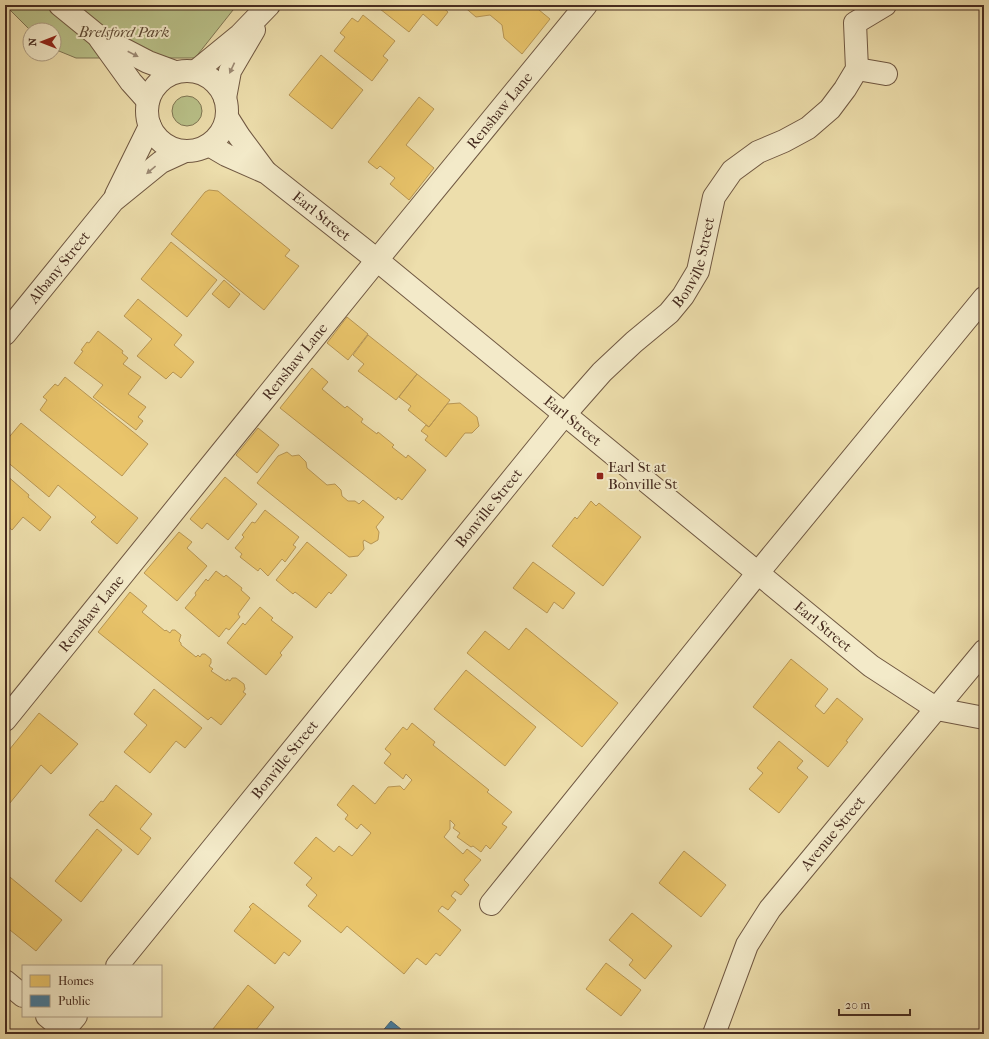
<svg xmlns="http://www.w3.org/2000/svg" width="989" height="1039" viewBox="0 0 989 1039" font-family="'IM FELL French Canon',serif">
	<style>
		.green { fill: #b9c189; stroke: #807654 }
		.homes { fill: #e9c46a; stroke: #b89654 }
		.public { fill: #457b9d; stroke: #456377 }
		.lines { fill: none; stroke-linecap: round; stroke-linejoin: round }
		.minor-casing { stroke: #705842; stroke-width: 24 }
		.minor { stroke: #f3eac9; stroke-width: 22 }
		.oneway { fill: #9c8a74 }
		.poi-dot { fill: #8f2418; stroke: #f3eac9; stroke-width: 1.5 }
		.labels { text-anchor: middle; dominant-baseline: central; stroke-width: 4; stroke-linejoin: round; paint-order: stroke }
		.park-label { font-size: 15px; font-style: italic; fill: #5d4934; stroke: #f3eac9 }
		.street-label { font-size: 15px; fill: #462b1f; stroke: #f3eac9 }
		.poi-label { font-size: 15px; fill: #462b1f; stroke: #f3eac9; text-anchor: start }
	</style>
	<rect width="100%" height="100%" fill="#eddeac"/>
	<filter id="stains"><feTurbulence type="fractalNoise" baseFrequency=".005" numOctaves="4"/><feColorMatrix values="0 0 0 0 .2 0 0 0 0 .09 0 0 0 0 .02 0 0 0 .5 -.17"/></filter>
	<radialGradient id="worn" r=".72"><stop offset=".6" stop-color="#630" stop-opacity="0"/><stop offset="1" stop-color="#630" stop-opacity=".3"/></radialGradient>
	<!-- green -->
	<path class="green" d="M5 5H237L195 58H76L54 49V30H30Z
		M172 111a15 15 0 1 1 30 0a15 15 0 1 1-30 0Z"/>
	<!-- homes -->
	<path class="homes" d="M375 5H440L448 12 437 26 423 14 409 32Z
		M462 5H533L550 19 522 54 504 38 502 25 490 15 476 17Z
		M363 15 395 41 383 56 388 60 372 81 334 51 345 37 340 33 352 18 358 22Z
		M321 55 363 90 332 129 289 95Z
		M419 97 434 109 406 145 434 168 409 200 390 184 395 178 380 166 377 169 368 162Z
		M209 190 218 191 290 250 285 256 299 266 264 310 171 234 205 192Z
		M171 242 217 280 187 317 141 279Z
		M224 280 240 294 229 308 212 294Z
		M138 299 182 335 174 345 194 362 181 378 173 372 166 379 137 356 152 339 124 316Z
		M347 317 368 334 348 360 327 343Z
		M98 331 123 351 122 353 128 358 123 364 141 377 128 394 146 407 138 417 143 421 136 430 93 397 103 385 74 363 83 351 81 350 87 342 89 343Z
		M368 335 417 374 396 400 358 371 364 364 353 355Z
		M312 368 328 382 322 389 345 408 347 406 363 419 361 422 377 434 378 432 394 445 392 447 406 458 408 455 426 470 402 500 398 497 396 500 280 408Z
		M417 374 450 400 429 427 408 410 411 406 399 397Z
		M65 377 148 444 122 476 40 410 47 400 43 397 55 384 58 386Z
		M460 403 477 417 479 426 472 433H465L446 457 425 440 428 436 421 431 426 425 429 427 447 404Z
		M21 423 138 518 117 544 91 522 96 517 58 485 49 497 5 460V442Z
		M258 428 279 445 257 473 236 455Z
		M287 452 292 456 299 455 306 462 307 468 327 485 335 484 341 490 342 496 348 501H355L359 504 363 500 384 517 376 527 379 532 378 540 371 544 364 540 363 542 364 549 358 556 349 557 257 483 278 456Z
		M5 474 29 495 28 497 51 517 40 531 23 517 12 530 5 524Z
		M225 477 257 504 228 540 207 523 202 529 190 519Z
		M591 501 596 506 599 503 641 537 603 586 552 546 575 517 577 519Z
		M265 510 299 537 293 545 296 547 285 562 282 559 268 576 260 568 258 571 240 557 242 554 235 548 244 537 242 535 252 522 255 523Z
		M179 532 192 542 187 548 207 566 177 601 144 573Z
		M307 542 347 575 331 594 329 592 316 608 295 592 293 594 276 580Z
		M533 562 575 593 563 609 554 602 547 613 513 588Z
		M216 571 224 577 226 575 242 588 241 590 250 598 238 614 240 617 229 630 226 628 219 637 185 608 196 595 195 593 206 579 208 581Z
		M130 592 147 606 142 612 165 631 166 630 170 633 172 630H175L181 635 179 641 181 643V645L196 657 198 655 200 657 202 654H205L211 659V663L209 666 213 669 211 671 226 681 227 679 230 681 232 678H236L244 684 245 689 243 692 246 694 221 725 211 717 208 720 98 632Z
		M260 607 273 618 271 620 293 637 280 653 282 655 266 675 227 643 243 623 245 625Z
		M526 628 618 703 582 747 467 653 485 631 509 650Z
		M791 659 828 689 815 706 824 714 837 698 863 719 846 741 848 742 828 767 753 707Z
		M466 670 536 727 505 766 434 709Z
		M154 689 202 728 185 748 176 741 150 773 124 752 147 725 134 714Z
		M39 713 78 744 51 774 41 765 5 809V755Z
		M412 723 435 742 433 745 489 790 487 792 512 812 502 824 507 827 490 849 486 845 481 852 473 846 471 847 457 837 460 833 453 828 455 825 450 820V829L444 837 463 854 467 849 481 860 464 880 469 885 461 895 455 891 451 896 456 900 448 910 442 906 438 911 461 930 440 956 436 953 426 965 417 958 404 974 347 926 341 933 308 906 317 895 306 885 312 878 294 863 316 837 334 852 339 846 352 856 371 833 361 824 357 829 345 819 348 815 337 805 353 785 375 804 388 787 400 786 404 790 412 780 406 774 403 779 384 763 391 754 385 749 403 727 407 730Z
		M779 741 803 761 797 768 808 777 779 813 749 789 763 773 757 768Z
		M116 785 152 814 140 829 151 838 138 855 89 815 101 801 103 802Z
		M97 829 122 850 81 902 55 881Z
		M684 851 726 885 701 917 659 883Z
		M5 873 62 920 36 951 5 926Z
		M253 903 301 941 289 956 284 952 275 964 234 931 251 909 249 907Z
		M632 913 672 946 645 979 629 965 633 960 609 940Z
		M606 963 641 990 621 1016 586 989Z
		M248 985 274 1007 255 1031 258 1034H209Z"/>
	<!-- public -->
	<path class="public" d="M391 1021 407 1034H380Z"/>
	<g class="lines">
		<!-- minor casing -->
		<g class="minor-casing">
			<g id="minor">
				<path d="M60 5 98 36 148 62 175 72"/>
				<path d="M100 39 131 82 148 101"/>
				<path d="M857 69 886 74"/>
				<circle cx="187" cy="111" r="40"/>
				<path d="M196 71 240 35 269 5"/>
				<path d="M225 98 230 71 254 30"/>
				<path d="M227 117 239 136 265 171"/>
				<path id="s1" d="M209 145 226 155 267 173 377 260 871 666 937 709 984 718"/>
				<path d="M116 195 150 126"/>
				<path id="s2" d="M5 334 113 201 161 162 185 151"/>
				<path id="s3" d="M5 720 377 260 586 5"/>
				<path d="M491 904 757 574 984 298"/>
				<path id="s4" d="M117 966 565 414 602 372 634 342 669 313 683 296 698 271 714 197 732 171 758 152 784 141 808 128 830 109 845 89 857 69 855 23 885 5"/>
				<path d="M5 981 23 996"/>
				<path d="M47 1016 69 1034"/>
				<path d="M64 1030 76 1016"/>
				<path id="s5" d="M714 1034 747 945 770 909 984 651"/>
			</g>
		</g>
		<!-- minor -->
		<use href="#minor" class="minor"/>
	</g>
	<!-- one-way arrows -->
	<defs><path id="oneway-solid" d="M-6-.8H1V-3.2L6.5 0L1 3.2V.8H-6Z"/></defs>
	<g class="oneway">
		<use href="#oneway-solid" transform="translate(133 54) rotate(27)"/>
		<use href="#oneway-solid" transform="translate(232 68) rotate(115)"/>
		<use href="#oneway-solid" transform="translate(151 170) rotate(140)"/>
	</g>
	<!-- markers -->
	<rect class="poi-dot" x="596" y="472" width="8" height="8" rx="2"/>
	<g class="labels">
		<!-- park labels -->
		<g class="park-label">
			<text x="124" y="32">Brelsford Park</text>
		</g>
		<!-- street labels -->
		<g class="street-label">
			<text stroke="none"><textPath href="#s3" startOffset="785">Renshaw Lane</textPath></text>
			<text stroke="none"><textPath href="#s1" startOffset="134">Earl Street</textPath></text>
			<text stroke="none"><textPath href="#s4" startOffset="914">Bonville Street</textPath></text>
			<text stroke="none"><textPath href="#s2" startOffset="86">Albany Street</textPath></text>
			<text stroke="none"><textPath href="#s3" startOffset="461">Renshaw Lane</textPath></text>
			<text stroke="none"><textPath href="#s1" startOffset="458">Earl Street</textPath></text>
			<text stroke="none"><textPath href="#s4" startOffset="590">Bonville Street</textPath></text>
			<text stroke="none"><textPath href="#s3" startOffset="137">Renshaw Lane</textPath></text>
			<text stroke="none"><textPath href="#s1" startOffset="782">Earl Street</textPath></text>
			<text stroke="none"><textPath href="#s4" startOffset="266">Bonville Street</textPath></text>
			<text stroke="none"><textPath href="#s5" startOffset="236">Avenue Street</textPath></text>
		</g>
		<!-- poi labels -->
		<g class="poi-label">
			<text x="608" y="467">Earl St at<tspan x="608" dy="17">Bonville St</tspan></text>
		</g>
	</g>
	<!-- margin -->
	<rect width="989" height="1039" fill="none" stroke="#eddeac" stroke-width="20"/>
	<rect x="6" y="6" width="977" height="1027" fill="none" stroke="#462b1f" stroke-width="2"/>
	<rect x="10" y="10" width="969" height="1019" fill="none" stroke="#462b1f"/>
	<!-- legend -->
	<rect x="22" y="965" width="140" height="52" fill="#f3eac9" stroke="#ae9e85"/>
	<rect x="30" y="975" width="20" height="12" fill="#e9c46a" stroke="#ae9e85"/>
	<text x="58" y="985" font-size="12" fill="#462b1f">Homes</text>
	<rect x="30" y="995" width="20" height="12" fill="#457b9d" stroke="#ae9e85"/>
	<text x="58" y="1005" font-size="12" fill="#462b1f">Public</text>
	<!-- north arrow -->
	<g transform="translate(42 42) rotate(270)"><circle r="19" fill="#f3eac9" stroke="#ae9e85"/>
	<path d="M0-3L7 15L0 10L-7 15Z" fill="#8f2418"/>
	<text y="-6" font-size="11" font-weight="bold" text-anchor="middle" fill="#462b1f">N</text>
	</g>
	<!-- scale -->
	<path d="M839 1009v6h71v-6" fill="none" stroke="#462b1f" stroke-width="2"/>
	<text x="845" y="1009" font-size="12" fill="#462b1f" stroke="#f3eac9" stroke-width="3" paint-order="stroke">20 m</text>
	<rect width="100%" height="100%" filter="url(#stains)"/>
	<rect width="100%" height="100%" fill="url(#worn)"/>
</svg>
